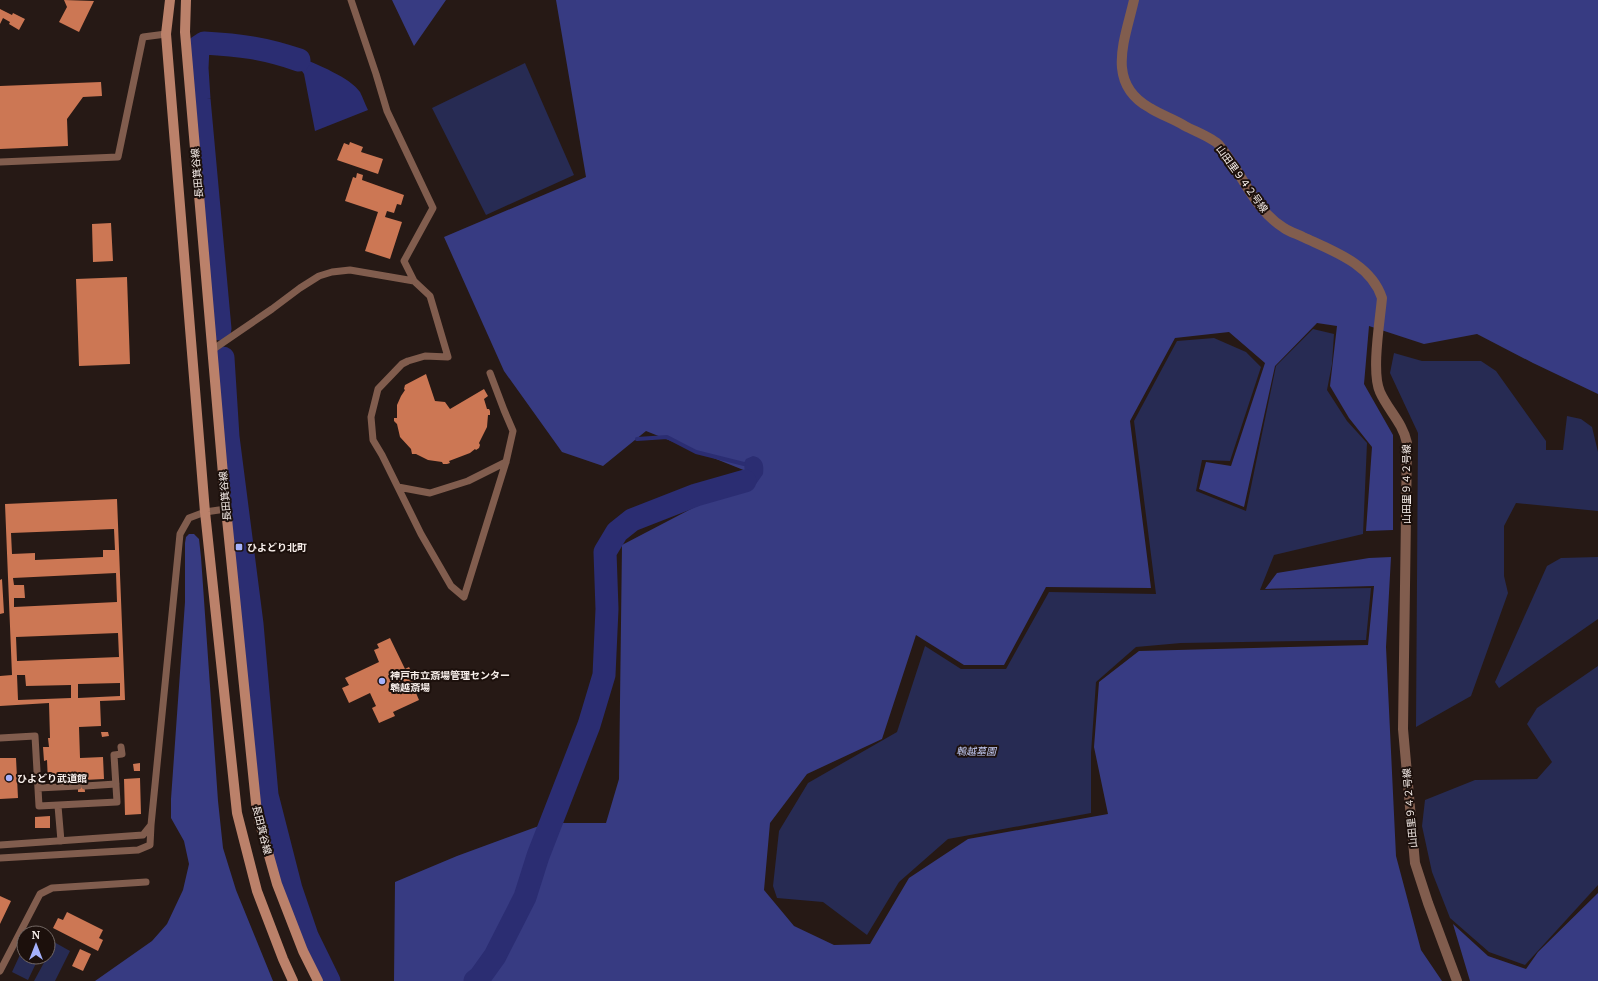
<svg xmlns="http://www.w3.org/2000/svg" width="1598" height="981" viewBox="0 0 1598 981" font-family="'PT Serif','Noto Sans JP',serif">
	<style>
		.green { fill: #272b53 }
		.forest { fill: #373b82 }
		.water { fill: #2b2d72 }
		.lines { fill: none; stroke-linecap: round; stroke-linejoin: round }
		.stream { stroke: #2b2d72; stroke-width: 4 }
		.river { stroke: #2b2d72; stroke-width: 23 }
		.building { fill: #cc7754; fill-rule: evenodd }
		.lane { stroke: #815d4e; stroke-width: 7 }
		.street { stroke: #815d4e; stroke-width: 10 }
		.secondary { stroke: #bb816a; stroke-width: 10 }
		.poi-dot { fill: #a5b1fc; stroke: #1c100c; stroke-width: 1.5 }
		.labels { text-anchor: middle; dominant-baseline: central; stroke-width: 4; stroke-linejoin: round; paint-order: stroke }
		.street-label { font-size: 10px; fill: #f8efeb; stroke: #1c100c }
		.poi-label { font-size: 10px; font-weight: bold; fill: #f8efeb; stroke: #1c100c; text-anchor: start }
		.park-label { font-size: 10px; font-style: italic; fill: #c4ccf5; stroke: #1c100c }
	</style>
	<rect width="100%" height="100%" fill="#261915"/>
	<!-- green -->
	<path class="green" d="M525 63 574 175 486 215 432 108Z
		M1313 329 1334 334 1332 364 1327 390 1347 421 1367 443 1363 534 1274 555 1260 590 1371 588 1366 640 1181 643 1136 647 1096 682 1091 753V813L948 839 899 882 867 935 823 902 777 898 773 886 779 831 808 783 897 732 925 646 961 669H1006L1049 592 1156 594 1134 421 1177 341 1214 338 1246 352 1261 367 1230 461 1202 460 1196 491 1246 511 1276 366Z
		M1394 353 1422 361H1481L1496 371 1546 441V450H1563L1567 416 1581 419 1592 427 1598 452V511L1516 503 1504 526V576L1508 593 1471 696 1416 727 1418 433 1390 373Z
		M1598 557V619L1499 688 1495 682 1547 566 1561 558Z
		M1598 666V885L1525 965 1489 952 1450 918 1432 872 1422 826 1425 800 1475 780 1537 779 1552 762 1527 724 1537 708Z
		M54 942 70 951 55 981H34L47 957H48Z
		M24 946V957H39L28 980 12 972Z"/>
	<!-- forest -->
	<path class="forest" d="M392 0H446L414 46Z
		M556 0H1598V394L1533 363 1477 334 1424 344 1369 326 1364 384 1393 435V530L1366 531 1372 447 1349 418 1330 386 1337 326 1317 323 1275 366 1244 507 1199 489 1206 462 1231 466 1265 363 1229 332 1175 338 1130 421 1151 588 1046 587 1004 665H964L916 635 882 739 807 774 770 823 764 890 794 926 834 945 870 944 909 878 968 839 1108 814 1094 747 1099 682 1139 651 1368 645 1374 586 1265 589 1277 573 1369 558 1391 557 1386 647 1396 856 1421 950 1442 981H394L395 882 457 856 547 823H606L619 779 622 545 756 475 646 431 603 466 562 452 504 371 444 237 586 177Z
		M189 534H194L199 539 201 557 218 801 223 848 236 890 273 981H95L152 941 167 924 183 890 189 864 184 841 171 818V799L185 602V543L186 537Z
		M1598 893V981H1470L1453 924 1488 956 1526 969 1538 952Z"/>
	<!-- water -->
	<path class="water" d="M300 57C316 64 351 78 360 92 363 98 365 104 368 110L315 131 304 74 297 64Z
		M753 456C763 458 764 465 763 474L756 484 746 483 744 463 746 459Z"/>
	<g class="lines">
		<!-- stream -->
		<path class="stream" d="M637 439 667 437 696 452 744 464"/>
		<!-- river -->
		<path class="river" d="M220 329 199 99 197 68 198 47 204 43C240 45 264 48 299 60
			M223 358 228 437 252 624 267 795 291 889 307 936 329 981
			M475 981 480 977 495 956 525 897 538 856 589 725 604 675 607 609 605 552 617 532 632 520 696 495 745 481"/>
	</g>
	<!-- building -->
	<path class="building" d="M64 0 94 1 79 32 59 22 67 7Z
		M0 9 12 15 13 13 25 19 19 30 9 24 10 22 3 18 0 24Z
		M101 82 102 96 83 97 67 119 68 146 0 149V86Z
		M350 142 363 147 361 152 383 159 378 174 337 160 344 143 349 145Z
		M357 173 363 175 362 180 404 195 401 205 397 204 394 213 387 211 385 217 402 222 390 259 365 251 378 212 345 201 353 177 356 178Z
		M111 223 113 261 93 262 92 224Z
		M127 277 130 364 79 366 76 279Z
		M426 374 435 401 445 402 450 409 484 389 488 396 484 399 487 409H489L490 411V415H488L487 427 479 443 480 445 479 448 476 450 475 449 470 453 449 461 450 463 447 464H443L442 462 428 460 416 454H412L411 449 400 437 397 424 394 421V418H397V405L401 396 405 390 404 389 405 385Z
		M117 499 125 700 100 701 101 726 79 727 80 758 103 757 104 779 84 780 85 792H78V780L48 782 47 760 44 761 43 747H49L48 738H50L49 703 0 706V676L12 675 5 504ZM114 529 115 550H103V557L35 560V553L12 554 11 533ZM116 573 117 602 14 607V598H25L24 585H14L13 578ZM118 633 119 657 17 661 16 637ZM17 675H25L26 686 71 685V698L18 700ZM120 683V696L78 698V684Z
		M2 579 4 613 0 614V580Z
		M390 638 405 669 409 667 418 685 413 686 419 700 393 712 395 716 379 723 372 708 376 706 370 693 349 703 342 688 349 685 345 678 379 662 374 650 379 648 377 644Z
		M101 732H108L109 736 102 737Z
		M0 758H16L18 798 0 799Z
		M140 763V771H134L133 764Z
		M140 778 141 814 125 815 124 779Z
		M50 816V828H35V817Z
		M0 896 11 901 0 924Z
		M67 912 103 930 99 938 103 940 98 951 53 928 58 918 63 920Z
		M80 949 91 954 83 971 72 966Z"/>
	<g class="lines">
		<!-- lane -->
		<path class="lane" d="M351 0 376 74 387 111 433 208 404 261 414 281
			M0 162 118 157 143 37 166 34
			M212 350 272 309 300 288 319 276 332 272 350 270 414 281 430 296 448 357 425 356 408 361 402 364 378 389 371 417 373 440 382 455 421 534 451 586 464 597 506 462 513 431 504 410 490 373
			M398 487 430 493 468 481 506 462
			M0 738 35 736 39 806 117 802 114 755 122 754 121 747
			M85 786 116 784
			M38 788 78 786
			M58 806 61 841
			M0 845 143 835 151 825 180 534 189 518 205 512 226 509
			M0 858 138 850 150 845 151 825
			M0 971 40 894 52 888 146 882"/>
		<!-- street -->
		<path class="street" d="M1134 0C1125 40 1105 83 1150 108 1161 115 1174 119 1185 126 1194 131 1213 138 1219 145 1242 172 1253 209 1284 228 1290 232 1297 234 1303 237 1333 251 1371 264 1382 298 1380 321 1371 372 1380 392 1388 410 1403 423 1407 443L1403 729 1415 863 1428 903 1457 981"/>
		<!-- secondary -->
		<path class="secondary" d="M170 0 166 34 205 512 237 813 257 891 283 959 293 981
			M186 0 185 32 226 509 257 813 277 884 303 951 318 981"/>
	</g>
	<!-- markers -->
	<g class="poi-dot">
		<rect x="235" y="543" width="8" height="8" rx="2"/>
		<circle cx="382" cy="681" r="4"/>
		<circle cx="9" cy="778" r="4"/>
	</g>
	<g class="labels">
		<!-- street labels -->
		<g class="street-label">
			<text transform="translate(197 173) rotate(-95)">長田箕谷線</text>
			<text transform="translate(1242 179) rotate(54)">山田里９４２号線</text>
			<text transform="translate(1406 484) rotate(-90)">山田里９４２号線</text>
			<text transform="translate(225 496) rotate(-95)">長田箕谷線</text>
			<text transform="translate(1410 808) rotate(-95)">山田里９４２号線</text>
			<text transform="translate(262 830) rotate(76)">長田箕谷線</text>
		</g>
		<!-- poi labels -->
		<g class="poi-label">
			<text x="247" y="547">ひよどり北町</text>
			<text x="390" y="675">神戸市立斎場管理センター<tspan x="390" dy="12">鵯越斎場</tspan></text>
			<text x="17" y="778">ひよどり武道館</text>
		</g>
		<!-- park labels -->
		<g class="park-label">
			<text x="976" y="751">鵯越墓園</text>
		</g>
	</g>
	<!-- north arrow -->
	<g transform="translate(36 945)"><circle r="19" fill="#1c100c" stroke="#746965"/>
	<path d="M0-3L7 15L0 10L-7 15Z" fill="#a5b1fc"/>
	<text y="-6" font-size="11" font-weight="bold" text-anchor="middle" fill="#f8efeb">N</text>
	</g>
</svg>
